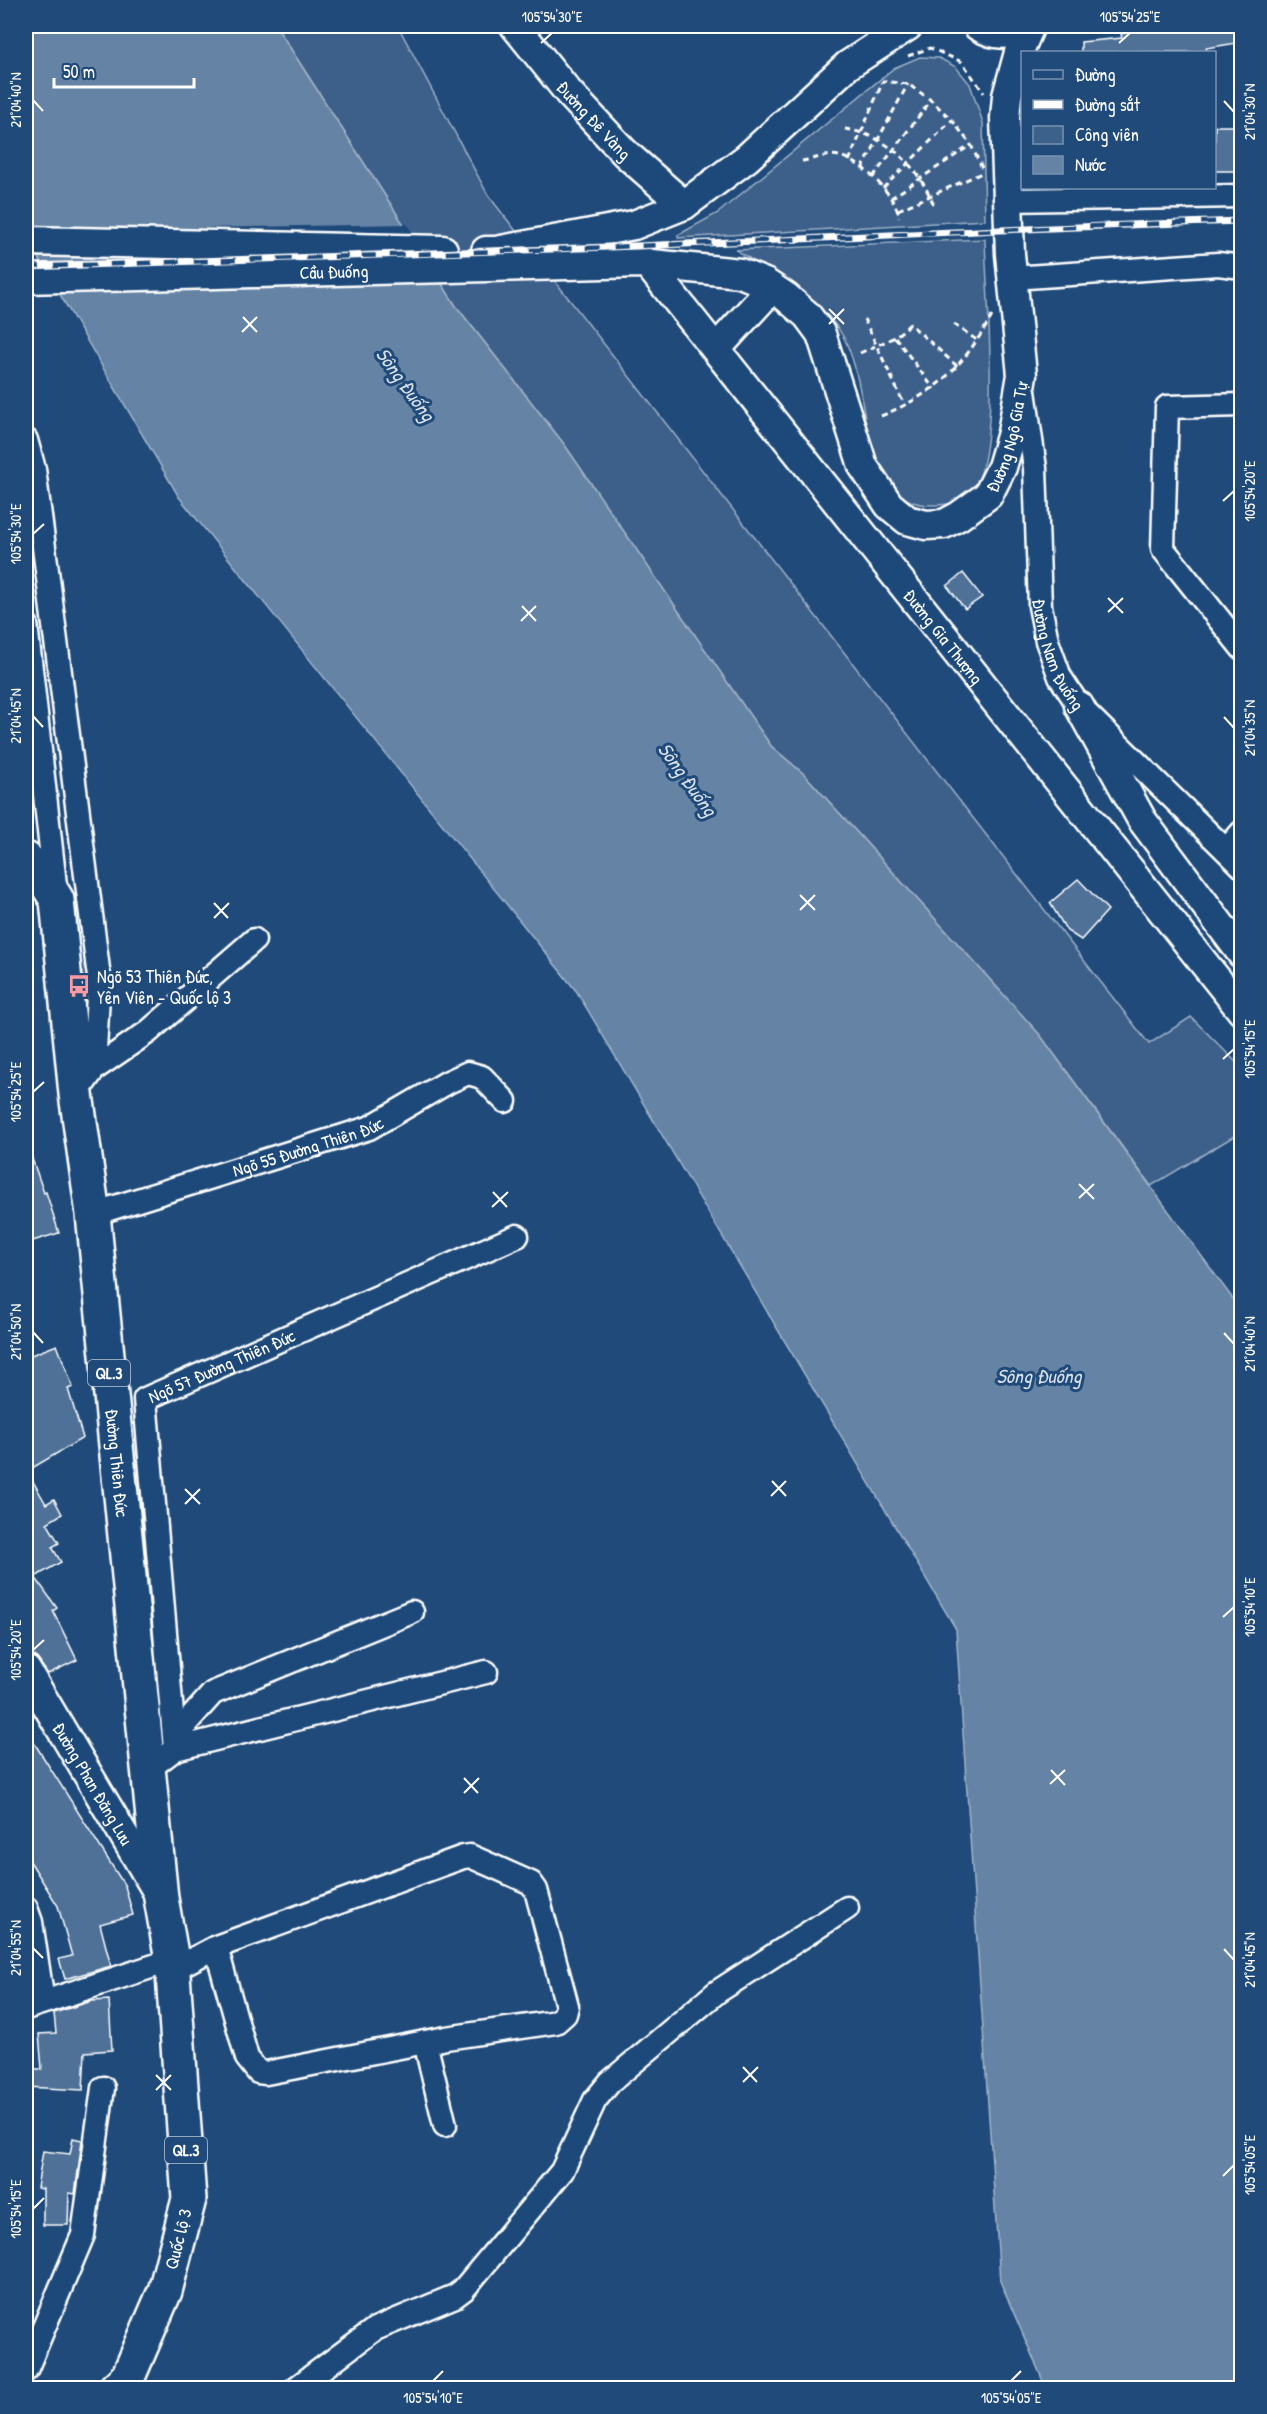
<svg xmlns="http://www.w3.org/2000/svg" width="1267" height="2414" viewBox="0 0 1267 2414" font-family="'Patrick Hand',sans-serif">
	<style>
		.green { fill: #3c618b; stroke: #9eb0c5; stroke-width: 1.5 }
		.water { fill: #6583a4; stroke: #a3b5c8; stroke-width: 1.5 }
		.pier { fill: #1f4a7a }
		.building { fill: #507197; stroke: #fff; stroke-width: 1.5 }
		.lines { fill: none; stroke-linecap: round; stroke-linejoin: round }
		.minor-casing { stroke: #fff; stroke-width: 27 }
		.major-casing { stroke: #fff; stroke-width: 33 }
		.highway-casing { stroke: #fff; stroke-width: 38 }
		.path { stroke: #fff; stroke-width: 3; stroke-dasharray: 6 4.5; stroke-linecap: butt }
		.minor { stroke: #1f4a7a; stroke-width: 22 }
		.major { stroke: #1f4a7a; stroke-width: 28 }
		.highway { stroke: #1f4a7a; stroke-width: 33 }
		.rail-casing { stroke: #fff; stroke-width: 7 }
		.rail { stroke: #1f4a7a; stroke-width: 4.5; stroke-dasharray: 14; stroke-linecap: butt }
		.ticks { fill: none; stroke: #fff; stroke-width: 2 }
		.labels { text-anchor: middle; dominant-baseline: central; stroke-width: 6; stroke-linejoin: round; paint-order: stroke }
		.shield { fill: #1f4a7a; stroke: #bcc9d7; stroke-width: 1.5 }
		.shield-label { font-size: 16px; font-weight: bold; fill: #fff }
		.street-label { font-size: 18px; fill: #fff; stroke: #1f4a7a }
		.poi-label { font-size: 18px; fill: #fff; stroke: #1f4a7a; text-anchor: start }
		.water-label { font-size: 20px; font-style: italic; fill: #d8e0e8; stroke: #1f4a7a }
		.neatline { fill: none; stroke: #fff; stroke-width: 2 }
		.ticks-label { font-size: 15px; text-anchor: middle; fill: #fff }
	</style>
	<rect width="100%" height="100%" fill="#1f4a7a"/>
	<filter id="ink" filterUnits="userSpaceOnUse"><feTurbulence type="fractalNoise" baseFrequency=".0167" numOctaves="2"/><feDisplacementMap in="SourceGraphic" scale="12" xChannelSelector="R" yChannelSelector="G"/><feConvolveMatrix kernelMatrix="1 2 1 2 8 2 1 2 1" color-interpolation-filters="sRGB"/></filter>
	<g filter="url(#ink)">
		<!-- green -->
		<path class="green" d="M276 26H398L488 195 1149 1044 1191 1017 1241 1067V1132L1151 1186 1040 1035 805 775 771 746 564 444 456 306Z
			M920 57 939 58 956 67 970 84 983 123 985 220 678 238V235L718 213 894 68Z
			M985 239C986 289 1003 460 970 494 963 502 947 505 937 505 916 506 898 499 886 481 869 456 866 424 861 395 857 375 853 356 844 338 823 298 773 274 736 250Z"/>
		<!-- water -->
		<path class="water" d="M26 26H276L456 306 564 444 771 746 805 775 1040 1035 1241 1310V2388H1046L1000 2281 956 1629 577 992 179 497 26 237Z"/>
		<!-- pier -->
		<path class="pier" d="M407 224 422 249 26 231Z"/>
		<!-- building -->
		<path class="building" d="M1139 26H1242V42L1206 48 1207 52H1081V42L1122 38 1121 34 1139 29Z
			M1215 126H1242V171H1215Z
			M963 573 982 597 965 609 947 586Z
			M1078 879 1108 910 1081 940 1067 931 1050 903Z
			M26 1147H28L44 1193 46 1192 59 1233 26 1243Z
			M57 1345 73 1387 68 1389 83 1438 27 1471 46 1504 54 1499 62 1514 47 1523 59 1543 52 1547 61 1562 35 1577 57 1608 53 1611 77 1660 48 1674 35 1656 26 1654V1357Z
			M26 1730 125 1886 133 1915 100 1924 111 1966 65 1979 59 1959 72 1956 58 1906 26 1855Z
			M109 2000 112 2050 85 2052 83 2090 26 2087V2069H42L39 2034 56 2033 54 2013 92 2001Z
			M73 2138 82 2140 75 2194 69 2193 68 2225H43V2189L37 2188 43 2151 70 2154Z"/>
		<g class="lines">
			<!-- minor casing -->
			<g class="minor-casing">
				<g id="minor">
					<path d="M1006 200 1242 196"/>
					<path d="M1012 278 1218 264 1242 267"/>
					<path id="s1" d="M1024 391 1035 468 1040 606 1047 641 1060 677 1079 706 1242 866"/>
					<path d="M1242 405 1167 407 1163 549 1242 648"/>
					<path d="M26 440 34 469 99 977 94 1069 76 1094"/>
					<path d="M26 624 56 894"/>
					<path d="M1226 850 1242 832"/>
					<path d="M94 1069 148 1032 254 940"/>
					<path id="s2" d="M93 1214 369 1128 448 1082 468 1073 482 1077 505 1101"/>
					<path d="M175 1748 188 1721 213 1693 412 1612"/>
					<path d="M175 1749 486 1672"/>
					<path id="s3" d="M150 1768 175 1749 145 1399 517 1236"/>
					<path d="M26 1908 31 1922 43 2002"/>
					<path d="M172 1970 216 1947 463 1857 470 1856 531 1883 536 1890 567 2006 565 2014 556 2022 446 2038 266 2073 258 2072 247 2058 216 1947"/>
					<path d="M26 2008 172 1960"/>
					<path d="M425 2042 445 2125"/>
					<path d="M26 2370 83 2235 103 2088"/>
					<path d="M296 2388 375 2329 455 2296 463 2290 562 2171 595 2100 610 2082 717 1992 847 1908"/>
				</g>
			</g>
			<!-- major casing -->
			<g class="major-casing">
				<g id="major">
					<path id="s4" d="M515 26 569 93 625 153 684 205"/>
					<path d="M978 26C994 36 1010 36 1026 26"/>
					<path d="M26 241 443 250"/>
					<path d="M486 251H496L634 225 684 205 747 158 848 65 908 26"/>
					<path id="s5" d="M647 263 1242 1011"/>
					<path id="s6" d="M26 279 642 263 740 273 765 283 786 297 807 315 821 334 863 466 889 505 907 520 926 525 944 524 959 516 988 495 1002 467 1012 433 1022 375 1010 254 1005 118 1007 96 1020 49 1030 26"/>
					<path d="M716 349 772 288"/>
					<path d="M1079 706 1142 820 1242 954"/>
					<path id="s7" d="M26 1670 160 1896"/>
				</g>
			</g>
			<!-- highway casing -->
			<g class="highway-casing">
				<g id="highway">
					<path id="s8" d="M26 859 41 874 57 900 76 1094 93 1214 161 1898 172 1960 189 2199 165 2291 128 2377 116 2388"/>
				</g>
			</g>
			<!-- path -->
			<path class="path" d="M908 56 930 48 962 62 984 93
				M845 129C889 136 919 167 935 208
				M802 161C812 160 829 153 839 156 860 160 896 195 899 217
				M849 161 883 81 908 84 931 100 952 120 971 145 982 168
				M862 169 908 84
				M873 177 931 100
				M883 188 952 120
				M891 198 971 145
				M898 210 984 172
				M864 319 905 406
				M954 324 978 341
				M895 337 934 389
				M860 353 895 337 910 324 958 367
				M881 416C936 393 962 368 992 316"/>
			<!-- minor -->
			<use href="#minor" class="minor"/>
			<!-- major -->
			<use href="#major" class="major"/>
			<!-- highway -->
			<use href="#highway" class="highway"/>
			<!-- rail casing -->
			<g class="rail-casing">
				<path id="rail" d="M26 267C229 260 433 254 637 246 838 238 1040 227 1242 221"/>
			</g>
			<!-- rail -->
			<use href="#rail" class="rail"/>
		</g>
	</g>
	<!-- ticks -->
	<path class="ticks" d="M541 43 552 33M1119 43 1130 33M33 100 43 111M1224 101 1234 112M829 309 844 324M243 317 257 332M829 324 844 309M242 332 257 317M1223 501 1234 491M33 534 44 524M1108 598 1123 613M522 606 536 621M1108 612 1123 598M521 621 536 606M33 716 43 727M1224 717 1234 728M800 895 815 910M214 903 228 918M800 910 815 895M214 918 229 903M1223 1059 1234 1049M33 1092 44 1082M1079 1184 1094 1199M493 1192 507 1207M1079 1198 1094 1184M492 1207 508 1192M33 1332 43 1343M1224 1333 1234 1344M772 1481 786 1496M185 1489 200 1504M771 1496 786 1481M185 1504 200 1489M1223 1617 1234 1607M33 1650 44 1640M1051 1770 1065 1785M464 1778 478 1793M1050 1784 1065 1770M464 1793 479 1778M33 1948 43 1958M1224 1949 1234 1960M743 2067 757 2082M156 2075 171 2090M743 2082 758 2067M156 2090 171 2075M1223 2176 1234 2165M33 2209 44 2198M433 2381 443 2371M1011 2381 1021 2371"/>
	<!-- icons -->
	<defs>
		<g id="bus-bare" transform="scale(1.8)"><path d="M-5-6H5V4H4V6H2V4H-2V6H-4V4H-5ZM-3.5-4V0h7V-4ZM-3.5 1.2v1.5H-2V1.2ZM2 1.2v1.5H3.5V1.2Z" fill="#ff9aa2" stroke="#1f4a7a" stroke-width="2.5" paint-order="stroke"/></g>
	</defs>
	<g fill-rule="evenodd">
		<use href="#bus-bare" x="79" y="986"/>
	</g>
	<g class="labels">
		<!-- shield labels -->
		<g class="shield">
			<rect x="88" y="1360" width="42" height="26" rx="4.5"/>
			<rect x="165" y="2137" width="42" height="26" rx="4.5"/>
		</g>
		<g class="shield-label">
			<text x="109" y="1373">QL.3</text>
			<text x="186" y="2150">QL.3</text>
		</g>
		<!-- street labels -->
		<g class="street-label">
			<text stroke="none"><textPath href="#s4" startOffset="123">Đường Đê Vàng</textPath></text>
			<text stroke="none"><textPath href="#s6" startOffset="308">Cầu Đuống</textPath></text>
			<text stroke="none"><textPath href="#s6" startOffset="1179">Đường Ngô Gia Tự</textPath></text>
			<text stroke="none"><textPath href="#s5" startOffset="477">Đường Gia Thượng</textPath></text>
			<text stroke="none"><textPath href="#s1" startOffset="268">Đường Nam Đuống</textPath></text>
			<text stroke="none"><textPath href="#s2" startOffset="225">Ngõ 55 Đường Thiên Đức</textPath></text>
			<text stroke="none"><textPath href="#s3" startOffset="466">Ngõ 57 Đường Thiên Đức</textPath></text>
			<text stroke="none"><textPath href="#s8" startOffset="618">Đường Thiên Đức</textPath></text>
			<text stroke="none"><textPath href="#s7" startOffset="132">Đường Phan Đăng Lưu</textPath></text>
			<text transform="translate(178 2239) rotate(-76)">Quốc lộ 3</text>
		</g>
		<!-- poi labels -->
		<g class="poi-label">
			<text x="97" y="976">Ngõ 53 Thiên Đức,<tspan x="97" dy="21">Yên Viên - Quốc lộ 3</tspan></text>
		</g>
		<!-- water labels -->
		<g class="water-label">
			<text transform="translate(406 384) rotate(54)">Sông Đuống</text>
			<text transform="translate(688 779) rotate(54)">Sông Đuống</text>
			<text x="1039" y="1375">Sông Đuống</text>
		</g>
	</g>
	<!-- margin -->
	<rect width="1267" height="2414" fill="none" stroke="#1f4a7a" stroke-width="66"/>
	<!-- legend -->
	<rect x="1021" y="51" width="195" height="138" fill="#1f4a7a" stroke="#7992af" stroke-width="1.5"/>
	<rect x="1033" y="70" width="30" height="9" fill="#1f4a7a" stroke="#7992af" stroke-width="1.5"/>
	<text x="1075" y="81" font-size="18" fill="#ffffff">Đường</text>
	<rect x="1033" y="100" width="30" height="9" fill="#ffffff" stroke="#7992af" stroke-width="1.5"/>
	<text x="1075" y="111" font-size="18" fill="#ffffff">Đường sắt</text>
	<rect x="1033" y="126" width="30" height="18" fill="#3c618b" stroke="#7992af" stroke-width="1.5"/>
	<text x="1075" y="141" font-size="18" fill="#ffffff">Công viên</text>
	<rect x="1033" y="156" width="30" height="18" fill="#6583a4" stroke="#7992af" stroke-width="1.5"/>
	<text x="1075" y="171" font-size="18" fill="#ffffff">Nước</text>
	<!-- scale -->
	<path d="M54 78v9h140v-9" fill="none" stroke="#ffffff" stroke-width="3"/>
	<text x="63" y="78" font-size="18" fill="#ffffff" stroke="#1f4a7a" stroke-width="4.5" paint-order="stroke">50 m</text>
	<rect x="33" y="33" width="1201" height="2348" class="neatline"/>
	<g class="ticks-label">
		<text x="552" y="22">105°54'30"E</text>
		<text x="1130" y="22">105°54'25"E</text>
		<text transform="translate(16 100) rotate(-90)" y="5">21°04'40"N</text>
		<text transform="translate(1250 112) rotate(-90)" y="5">21°04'30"N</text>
		<text transform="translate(1250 491) rotate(-90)" y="5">105°54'20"E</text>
		<text transform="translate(16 534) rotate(-90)" y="5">105°54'30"E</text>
		<text transform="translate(16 716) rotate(-90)" y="5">21°04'45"N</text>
		<text transform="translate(1250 728) rotate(-90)" y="5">21°04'35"N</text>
		<text transform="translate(1250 1049) rotate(-90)" y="5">105°54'15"E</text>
		<text transform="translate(16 1092) rotate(-90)" y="5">105°54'25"E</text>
		<text transform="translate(16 1332) rotate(-90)" y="5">21°04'50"N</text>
		<text transform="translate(1250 1344) rotate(-90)" y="5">21°04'40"N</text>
		<text transform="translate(1250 1607) rotate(-90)" y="5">105°54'10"E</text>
		<text transform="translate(16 1650) rotate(-90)" y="5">105°54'20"E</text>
		<text transform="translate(16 1948) rotate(-90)" y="5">21°04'55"N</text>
		<text transform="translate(1250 1960) rotate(-90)" y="5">21°04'45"N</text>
		<text transform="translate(1250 2165) rotate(-90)" y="5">105°54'05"E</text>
		<text transform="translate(16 2209) rotate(-90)" y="5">105°54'15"E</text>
		<text x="433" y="2403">105°54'10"E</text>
		<text x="1011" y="2403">105°54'05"E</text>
	</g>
</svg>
